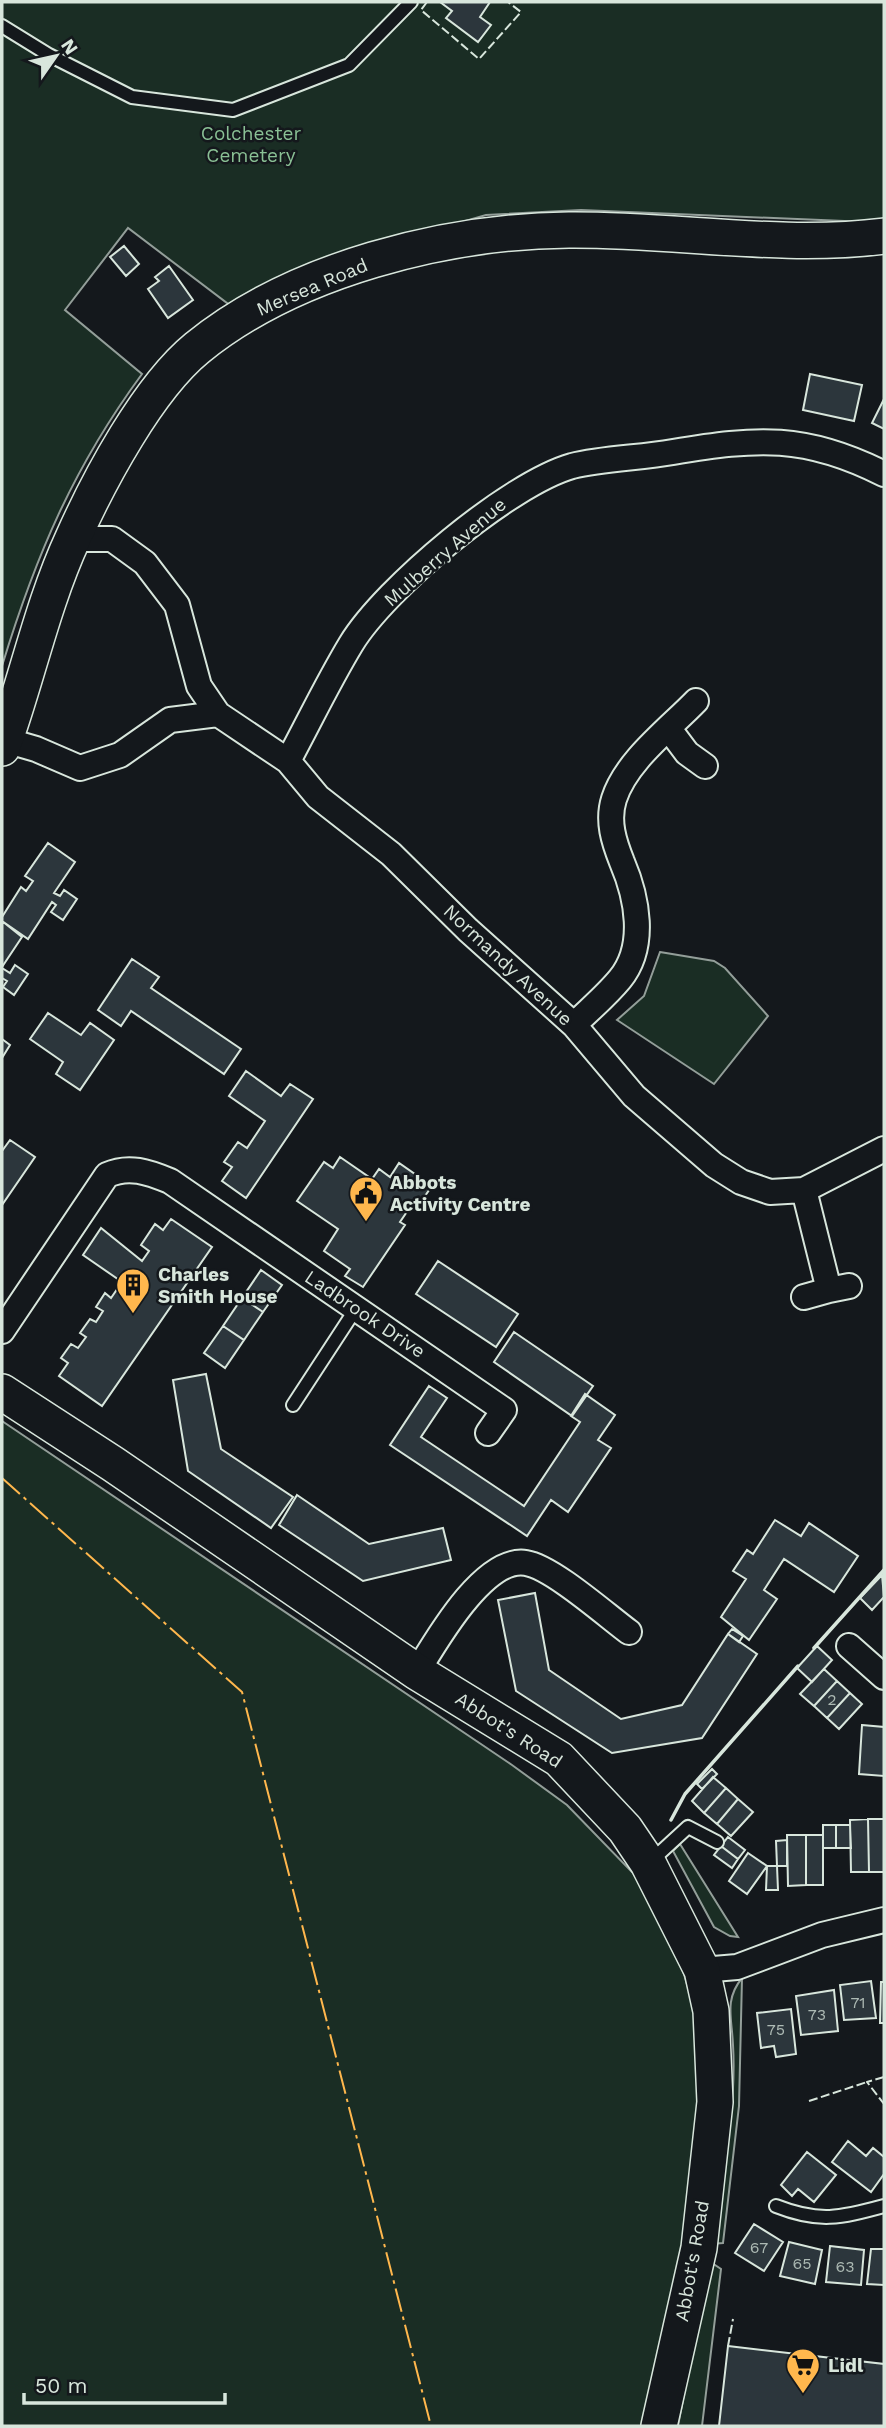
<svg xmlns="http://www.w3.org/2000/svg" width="886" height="2428" viewBox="0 0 886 2428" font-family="'Work Sans',sans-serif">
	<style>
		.green { fill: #1a2d24; stroke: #939e99; stroke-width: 2 }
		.building { fill: #2c363c; stroke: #d8e6dc; stroke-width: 2 }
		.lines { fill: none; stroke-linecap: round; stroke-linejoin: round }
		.lane-casing { stroke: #d8e6dc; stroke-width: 16 }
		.street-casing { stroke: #d8e6dc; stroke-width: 28 }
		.secondary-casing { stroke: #d8e6dc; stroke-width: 38 }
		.lane { stroke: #14181c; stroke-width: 12 }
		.street { stroke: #14181c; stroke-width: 24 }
		.secondary { stroke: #14181c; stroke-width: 35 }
		.fence { stroke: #d8e6dc; stroke-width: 2; stroke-dasharray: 9 3.5; stroke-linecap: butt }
		.wall { stroke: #d8e6dc; stroke-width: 3.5 }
		.power { stroke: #ffb74d; stroke-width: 2; stroke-dasharray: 24 5 3.5 5; stroke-linecap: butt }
		.labels { text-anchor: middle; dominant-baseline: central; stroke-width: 5; stroke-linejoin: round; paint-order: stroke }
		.number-label { font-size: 16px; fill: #adbab4 }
		.park-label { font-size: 19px; fill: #8ac095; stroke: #14181c }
		.street-label { font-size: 19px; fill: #d8e6dc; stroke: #14181c }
		.poi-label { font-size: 19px; font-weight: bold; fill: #d8e6dc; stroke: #14181c; text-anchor: start }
	</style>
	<rect width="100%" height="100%" fill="#14181c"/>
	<!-- green -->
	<path class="green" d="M2 2H884V219L868 222 581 210 486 215 396 241 231 306 128 228 65 310 142 374C73 468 36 555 2 666Z
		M660 952 714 961 725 968 768 1016 714 1084 617 1020 644 996Z
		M2 1421 512 1765 567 1805 633 1873 673 1938 693 2004 701 2068 687 2222 651 2426H2Z
		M680 1844 738 1937 730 1936 714 1927 673 1851Z
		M742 1978 739 2106 723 2243 711 2244C721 2179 737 2111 733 2045 732 2018 724 2000 742 1978Z
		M709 2261 721 2269 702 2426H678Z"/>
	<!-- building -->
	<path class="building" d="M440 2H490L480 17 491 25 478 42 446 18 452 11Z
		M124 246 139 264 126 276 110 257Z
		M169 266 193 300 168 318 148 289 159 281 155 277Z
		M810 374 862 385 854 421 803 410Z
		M884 399V429L872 423Z
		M48 843 75 862 54 893 60 896 64 890 77 899 63 920 51 912 56 905 52 902 28 939 2 921V917L21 887 26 891 33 881 25 876Z
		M2 921 22 937 2 967Z
		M132 959 159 977 151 988 241 1049 224 1074 131 1011 121 1026 98 1010Z
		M15 965 28 974 14 995 3 987 7 981 2 978V968L10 973Z
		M48 1013 81 1035 90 1023 114 1040 80 1090 56 1074 63 1062 30 1039Z
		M2 1039 10 1045 2 1058Z
		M246 1071 281 1096 290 1084 313 1099 246 1198 222 1181 232 1167 224 1162 238 1142 247 1148 265 1121 229 1096Z
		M10 1140 35 1157 2 1205V1151Z
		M340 1157 372 1179 379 1169 390 1177 399 1163 432 1186 420 1203 415 1200 400 1222 405 1225 363 1287 345 1276 350 1269 324 1251 338 1229 297 1201 324 1162 333 1168Z
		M171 1219 212 1247 102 1406 59 1376 68 1363 61 1358 71 1344 78 1348 86 1337 80 1333 90 1319 96 1322 103 1311 96 1307 105 1293 111 1298 122 1282 83 1255 101 1228 142 1261 149 1251 141 1245 155 1224 163 1230Z
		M438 1261 518 1314 496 1347 416 1294Z
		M261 1270 282 1285 263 1312 242 1298Z
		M242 1298 263 1312 244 1340 223 1326Z
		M223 1326 244 1340 225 1368 204 1353Z
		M514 1332 593 1386 572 1416 494 1362Z
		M206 1374 221 1449 293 1497 271 1528 188 1471 173 1380Z
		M429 1386 447 1398 421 1437 524 1506 580 1422 571 1416 585 1394 615 1415 598 1440 611 1448 568 1512 551 1500 527 1536 390 1445Z
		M297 1495 369 1544 443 1528 451 1560 363 1581 279 1525Z
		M775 1520 801 1536 809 1523 858 1556 834 1592 784 1559 764 1590 777 1599 749 1640 721 1617 746 1579 733 1571 747 1550 753 1554Z
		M882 1575 884 1597 872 1610 860 1598Z
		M535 1593 549 1670 621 1719 682 1705 728 1634 757 1654 702 1738 612 1753 516 1691 498 1600Z
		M732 1629 743 1636 739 1642 728 1634Z
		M817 1646 832 1660 812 1682 797 1668Z
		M824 1669 837 1681 814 1706 800 1694Z
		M837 1681 850 1693 827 1718 814 1706Z
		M850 1693 862 1704 839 1729 827 1718Z
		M862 1725 884 1727V1776L859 1774Z
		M712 1769 717 1774 702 1789 697 1784Z
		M713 1777 726 1788 704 1813 692 1801Z
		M726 1788 738 1799 717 1824 704 1813Z
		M738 1799 753 1812 731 1836 717 1824Z
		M868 1819 869 1872H851L850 1820Z
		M868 1819H884V1872H869Z
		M823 1825H836V1848H823Z
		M836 1825H850L851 1848H836Z
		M787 1835H806V1885L788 1886Z
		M806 1835H823V1885H806Z
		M728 1837 745 1850 738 1859 721 1846Z
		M787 1840V1866H777L776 1841Z
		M721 1846 738 1859 732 1868 714 1855Z
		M748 1853 767 1866 747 1894 729 1881Z
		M767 1866H777L778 1890H766Z
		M871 1981 876 2018 844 2020 840 1985Z
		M881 1982H884V2023H880Z
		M834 1990 838 2031 801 2035 796 1996Z
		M791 2009 796 2054 776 2057 774 2046 761 2048 757 2013Z
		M848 2141 866 2156 873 2148 884 2157V2174L871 2192 832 2162Z
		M807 2152 836 2175 814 2202 798 2189 792 2196 781 2185Z
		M754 2224 783 2242 764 2271 735 2253Z
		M789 2242 822 2250 815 2284 780 2276Z
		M830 2246 864 2250 861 2285 826 2282Z
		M871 2249H884V2285L867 2284Z
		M728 2346 884 2364V2426H719Z"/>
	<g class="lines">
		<!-- lane casing -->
		<g class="lane-casing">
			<path id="lane" d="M2 26 49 55 132 97 233 110 349 65 411 2
				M293 1405 357 1307
				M651 1861 688 1827 717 1842
				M776 2206C819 2223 840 2218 884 2206"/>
		</g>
		<!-- street casing -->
		<g class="street-casing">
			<path id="street" d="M73 539H112L145 563 177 605 199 686 218 714 288 761 318 797 391 854 468 930 574 1025 634 1096 714 1165 741 1182 770 1192 804 1190 884 1149
				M669 729 687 753 705 766
				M5 740 36 749 80 768 120 755 170 720 218 714
				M288 761C309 722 328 682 351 644 385 588 509 484 572 466 604 458 640 458 673 452 757 438 805 434 884 474
				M574 1025C589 1010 606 996 620 979 647 946 637 897 622 862 614 842 607 821 614 799 626 761 669 729 696 701
				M804 1190 829 1290 849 1286
				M804 1297 829 1290
				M2 1331 107 1175C129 1165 148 1172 170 1181L504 1410 488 1433
				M849 1646 884 1677
				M417 1672C436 1641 484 1556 526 1563 552 1567 606 1615 629 1632
				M702 1970 737 1967 822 1935 884 1920"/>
		</g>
		<!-- secondary casing -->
		<g class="secondary-casing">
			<path id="secondary" d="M2 748C27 679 42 605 73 538 99 480 148 388 197 348 294 269 446 231 569 230 674 229 780 249 884 236
				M2 1392 113 1464 417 1672 559 1759 625 1829 648 1863 702 1970 711 2011 715 2102 699 2248 659 2426"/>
		</g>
		<!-- lane -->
		<use href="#lane" class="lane"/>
		<!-- street -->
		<use href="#street" class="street"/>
		<!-- secondary -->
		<use href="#secondary" class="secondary"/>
		<!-- fence -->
		<path class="fence" d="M427 2 421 10 479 59 521 12 508 2
			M884 2077 867 2082 884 2104
			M809 2101 867 2082
			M728 2346 733 2319"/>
		<!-- wall -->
		<path class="wall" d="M814 1648 884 1570
			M671 1820 685 1794 798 1666"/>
		<!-- power -->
		<path class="power" d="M2 1478 242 1692 431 2426"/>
	</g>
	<!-- icons -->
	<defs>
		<g id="civic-pin" transform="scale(1.75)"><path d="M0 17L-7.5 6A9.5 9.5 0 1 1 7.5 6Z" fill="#ffb74d" stroke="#14181c"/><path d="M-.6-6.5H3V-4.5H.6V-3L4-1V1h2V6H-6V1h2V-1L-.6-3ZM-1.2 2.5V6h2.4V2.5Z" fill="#111"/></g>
		<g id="building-pin" transform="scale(1.75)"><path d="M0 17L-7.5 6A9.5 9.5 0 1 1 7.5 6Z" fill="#ffb74d" stroke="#14181c"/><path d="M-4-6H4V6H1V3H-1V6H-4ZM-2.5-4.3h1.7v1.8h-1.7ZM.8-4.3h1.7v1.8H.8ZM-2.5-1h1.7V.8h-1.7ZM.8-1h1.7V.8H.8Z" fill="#111"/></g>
		<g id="supermarket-pin" transform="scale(1.75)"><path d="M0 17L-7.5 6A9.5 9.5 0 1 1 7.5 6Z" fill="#ffb74d" stroke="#14181c"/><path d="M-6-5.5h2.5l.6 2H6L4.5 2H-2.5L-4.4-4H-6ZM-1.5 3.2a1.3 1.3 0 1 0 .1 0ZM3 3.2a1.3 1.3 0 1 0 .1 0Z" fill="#111"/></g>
	</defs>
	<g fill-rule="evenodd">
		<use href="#civic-pin" x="366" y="1193"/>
		<use href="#building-pin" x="133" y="1285"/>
		<use href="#supermarket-pin" x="803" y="2365"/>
	</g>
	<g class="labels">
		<!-- number labels -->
		<g class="number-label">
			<text x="832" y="1699">2</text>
			<text x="858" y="2002">71</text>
			<text x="817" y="2014">73</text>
			<text x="776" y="2029">75</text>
			<text x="759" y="2247">67</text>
			<text x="802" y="2263">65</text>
			<text x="845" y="2266">63</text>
		</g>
		<!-- park labels -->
		<g class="park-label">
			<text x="251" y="133">Colchester<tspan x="251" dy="22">Cemetery</tspan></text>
		</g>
		<!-- street labels -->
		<g class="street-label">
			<text transform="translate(312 287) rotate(-23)">Mersea Road</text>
			<text transform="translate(445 552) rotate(-41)">Mulberry Avenue</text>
			<text transform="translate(508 965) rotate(43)">Normandy Avenue</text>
			<text transform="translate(365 1314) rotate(34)">Ladbrook Drive</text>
			<text transform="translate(509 1730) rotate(33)">Abbot's Road</text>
			<text transform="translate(692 2261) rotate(-80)">Abbot's Road</text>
		</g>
		<!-- poi labels -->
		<g class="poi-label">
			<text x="390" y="1182">Abbots<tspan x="390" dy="22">Activity Centre</tspan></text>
			<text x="158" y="1274">Charles<tspan x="158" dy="22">Smith House</tspan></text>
			<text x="828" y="2365">Lidl</text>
		</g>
	</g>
	<!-- border -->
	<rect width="886" height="2428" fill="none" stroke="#d8e6dc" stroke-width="7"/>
	<!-- north arrow -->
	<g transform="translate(56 56) rotate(56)" stroke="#14181c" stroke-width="5" paint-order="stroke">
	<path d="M0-5L12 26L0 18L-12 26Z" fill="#d8e6dc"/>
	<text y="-10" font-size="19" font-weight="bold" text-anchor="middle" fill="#d8e6dc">N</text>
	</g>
	<!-- scale -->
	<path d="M24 2393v10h201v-10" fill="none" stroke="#d8e6dc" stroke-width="3.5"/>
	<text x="35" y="2393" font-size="21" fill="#d8e6dc" stroke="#14181c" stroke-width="5" paint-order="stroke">50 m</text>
</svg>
